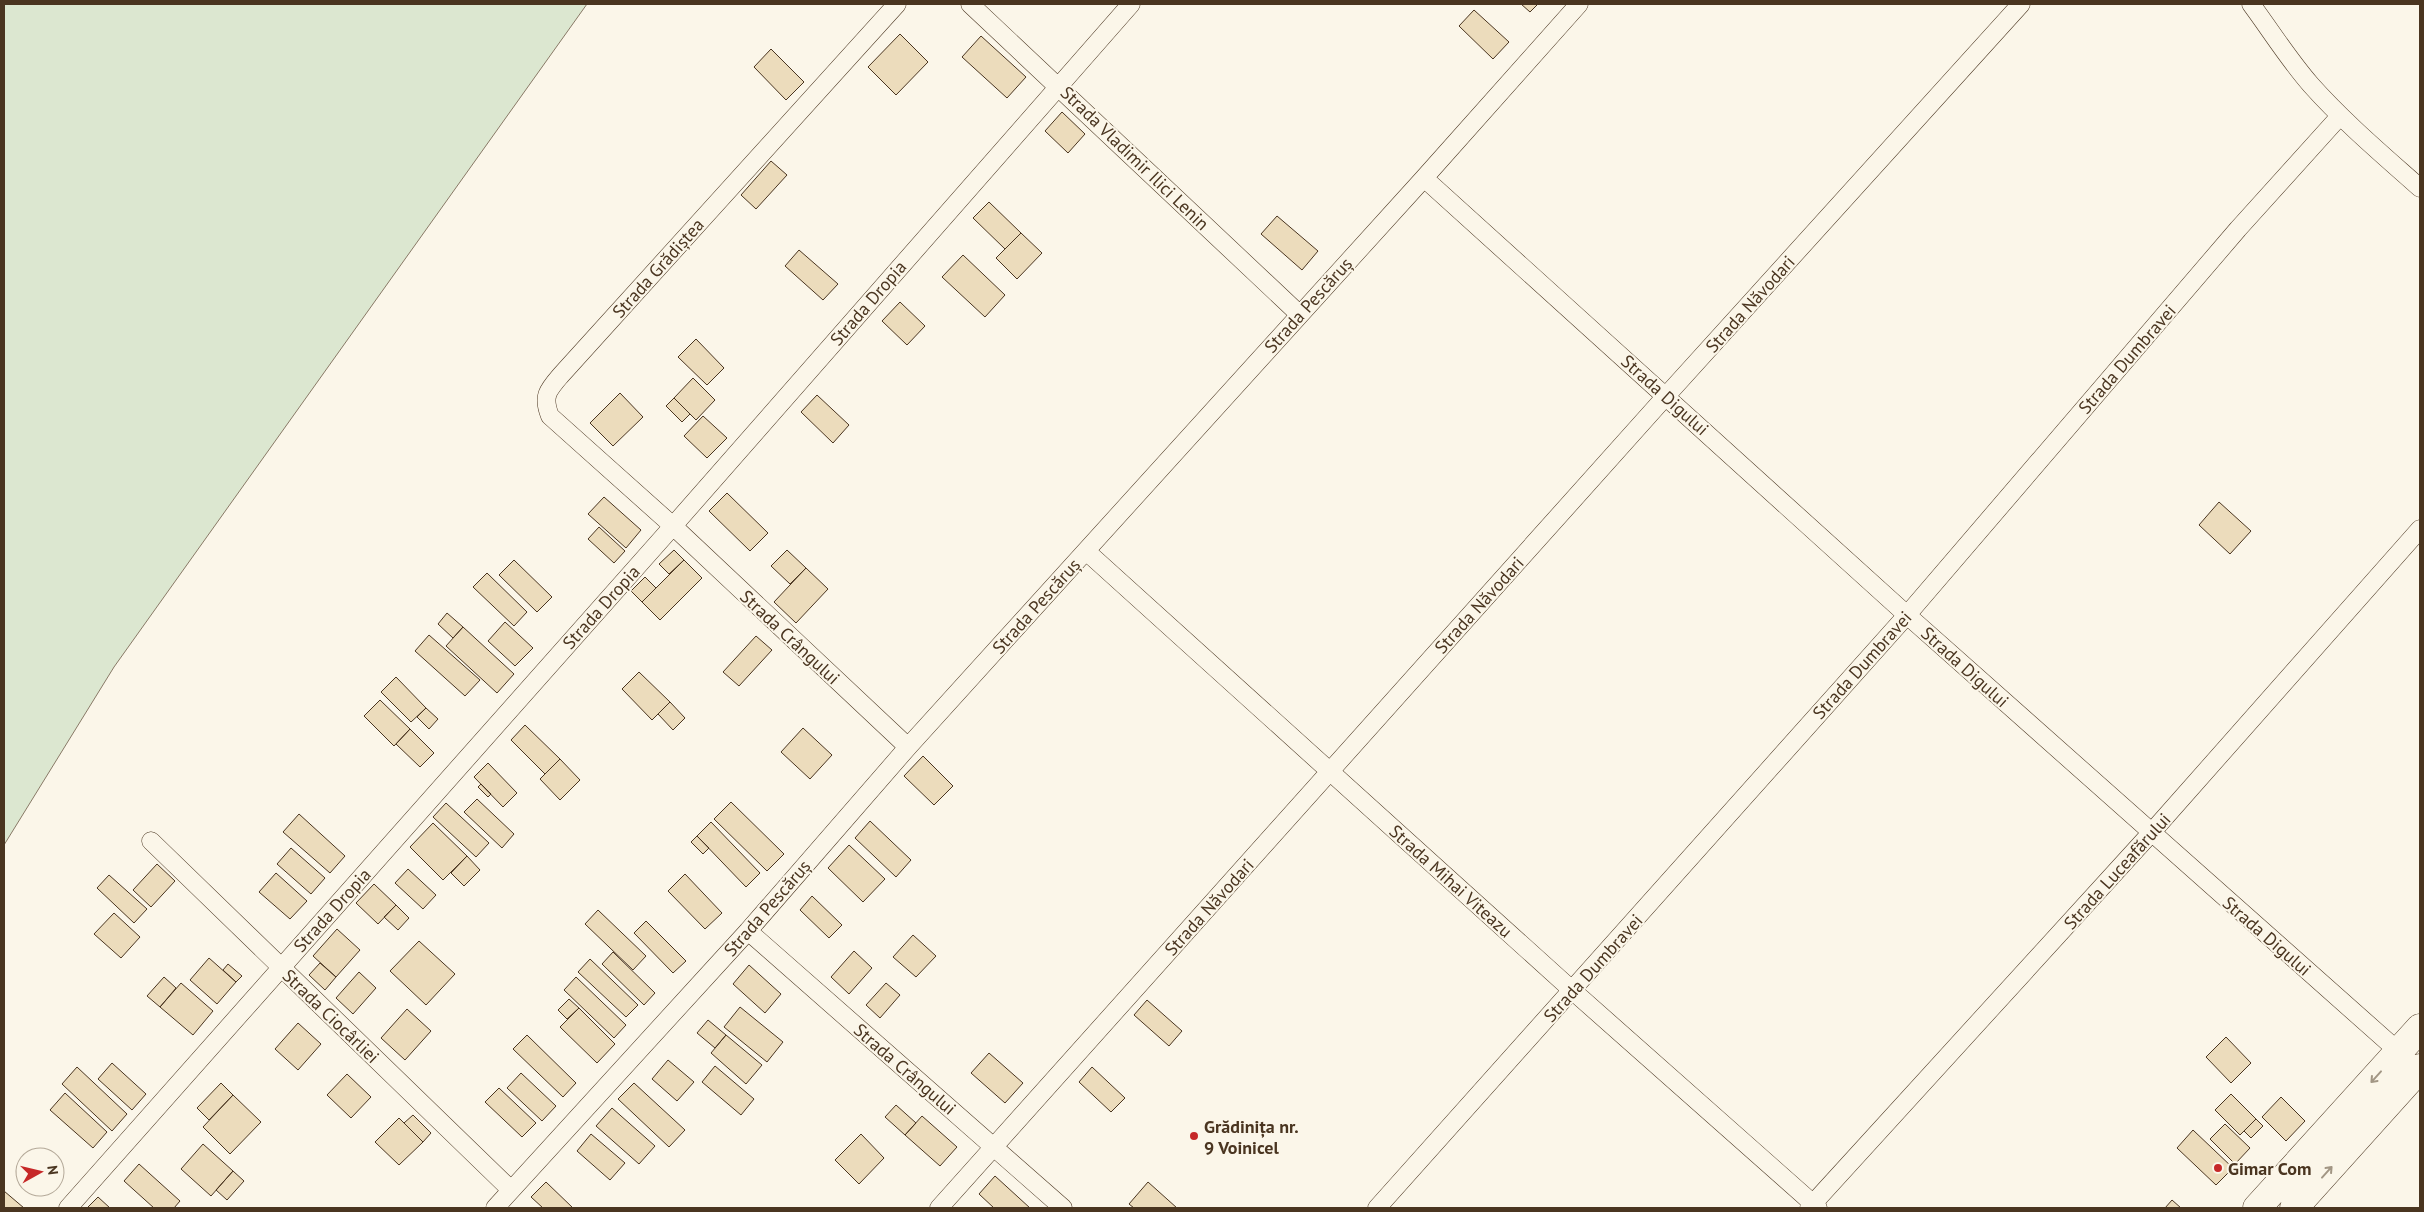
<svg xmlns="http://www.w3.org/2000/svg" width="2424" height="1212" viewBox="0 0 2424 1212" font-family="'PT Sans',sans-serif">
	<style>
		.green { fill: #dce7d0; stroke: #887966 }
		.building { fill: #ecdcbc; stroke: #4a3520 }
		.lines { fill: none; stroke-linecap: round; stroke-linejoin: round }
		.minor-casing { stroke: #4a3520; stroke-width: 19 }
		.primary-casing { stroke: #4a3520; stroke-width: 29 }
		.minor { stroke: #fbf6e9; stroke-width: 18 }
		.primary { stroke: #fbf6e9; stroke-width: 28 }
		.oneway { stroke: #a29684 }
		.poi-dot { fill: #c62828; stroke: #fbf6e9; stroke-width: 2 }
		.labels { text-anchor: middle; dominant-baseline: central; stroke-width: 4; stroke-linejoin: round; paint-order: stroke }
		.street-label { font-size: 18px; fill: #4a3520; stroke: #fbf6e9 }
		.poi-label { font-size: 18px; font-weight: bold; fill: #4a3520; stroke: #fbf6e9; text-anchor: start }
	</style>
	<rect width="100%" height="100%" fill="#fbf6e9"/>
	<!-- green -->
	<path class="green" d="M4 4H587L114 667 4 845Z"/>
	<!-- building -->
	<path class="building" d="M1521 4H1538L1530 12Z
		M1474 10 1509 42 1493 59 1459 26Z
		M900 34 928 62 896 95 868 67Z
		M981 36 1026 77 1007 98 962 57Z
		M771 49 804 82 786 100 754 67Z
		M1062 112 1085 134 1068 153 1045 131Z
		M771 161 787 175 756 209 741 195Z
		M989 202 1021 233 1005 249 973 218Z
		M1277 216 1318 251 1302 270 1261 234Z
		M1021 233 1042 253 1017 279 996 258Z
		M799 250 838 284 823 300 785 266Z
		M963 255 1005 295 985 317 942 277Z
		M900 302 925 326 907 345 882 321Z
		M696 339 724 368 707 385 678 357Z
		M693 378 715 400 696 420 674 398Z
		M620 393 643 417 613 446 590 423Z
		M817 395 849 425 833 443 801 412Z
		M674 398 690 414 682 422 666 406Z
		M703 416 727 438 707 458 684 436Z
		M727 493 768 533 750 551 709 511Z
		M604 497 641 530 626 548 588 514Z
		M2219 502 2251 531 2230 554 2199 525Z
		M599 527 625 551 614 563 588 539Z
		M674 550 684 560 669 574 659 564Z
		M787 550 806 568 790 584 771 566Z
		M514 560 552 597 537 612 499 575Z
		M684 560 702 578 660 620 642 602Z
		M806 568 828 589 796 623 774 602Z
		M487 573 527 612 514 626 473 587Z
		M645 577 656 588 642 602 631 591Z
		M447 613 463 627 453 638 438 624Z
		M505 622 533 648 515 666 488 641Z
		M463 627 514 674 497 693 446 646Z
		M429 635 480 680 465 696 415 651Z
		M756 636 772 650 739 686 723 672Z
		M639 672 670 702 652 720 622 689Z
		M396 677 426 708 411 722 381 692Z
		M380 700 410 729 394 746 364 716Z
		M670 702 685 718 673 730 658 714Z
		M426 708 438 719 429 729 417 717Z
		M525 725 560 759 545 774 511 740Z
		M803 728 832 755 810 779 781 752Z
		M410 729 434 753 420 767 396 744Z
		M923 756 953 786 934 805 904 776Z
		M560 759 580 780 560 800 540 779Z
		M488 763 517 793 503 807 474 777Z
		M481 784 491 794 488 797 478 787Z
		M477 799 514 834 502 848 464 812Z
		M731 802 784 854 767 871 714 819Z
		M446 803 489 843 476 857 433 817Z
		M299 814 345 856 330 873 283 832Z
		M870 821 911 860 896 877 855 838Z
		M711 822 760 873 746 887 697 836Z
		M433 823 467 856 443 880 410 847Z
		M697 836 709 848 703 854 691 842Z
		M849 845 885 879 863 902 828 868Z
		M291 848 325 878 311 894 277 864Z
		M467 856 480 870 464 886 451 873Z
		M157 864 175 881 151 907 133 890Z
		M408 869 436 895 423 909 395 883Z
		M276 873 307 901 290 919 259 892Z
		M685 874 722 913 705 929 668 891Z
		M109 875 147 909 134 923 97 888Z
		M374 884 396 905 378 924 356 903Z
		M812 896 842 925 829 938 800 910Z
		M396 905 409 918 398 930 384 917Z
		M598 910 646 956 633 970 585 924Z
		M114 913 140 937 121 958 94 934Z
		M646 921 686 961 673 973 634 933Z
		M337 929 360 950 336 977 313 956Z
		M913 935 936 956 916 977 893 957Z
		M419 941 455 974 426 1005 390 971Z
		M854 951 872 968 849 994 831 977Z
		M613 952 655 993 644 1005 602 964Z
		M209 958 236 982 217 1004 190 980Z
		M590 959 638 1005 626 1017 578 972Z
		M320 963 336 977 325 990 309 975Z
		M228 964 242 976 236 982 223 970Z
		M749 965 781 994 765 1013 733 984Z
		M359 972 376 988 353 1014 336 998Z
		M164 977 176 988 160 1007 147 996Z
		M576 977 626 1025 614 1038 564 990Z
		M181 983 213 1011 193 1035 160 1007Z
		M886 983 900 995 880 1018 866 1005Z
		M569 999 579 1008 567 1019 558 1010Z
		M1147 1000 1182 1031 1169 1046 1134 1015Z
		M740 1007 783 1042 767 1062 724 1027Z
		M579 1008 615 1044 597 1063 560 1027Z
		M407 1009 431 1031 405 1060 381 1038Z
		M708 1020 726 1035 715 1048 697 1033Z
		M298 1023 321 1044 298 1070 275 1049Z
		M527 1035 576 1083 563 1097 513 1049Z
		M726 1035 762 1065 746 1084 711 1053Z
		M2226 1037 2251 1063 2231 1083 2206 1057Z
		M989 1053 1023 1083 1005 1103 971 1073Z
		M668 1060 694 1082 677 1101 652 1079Z
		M112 1063 146 1094 132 1110 98 1079Z
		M715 1066 754 1099 741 1115 702 1082Z
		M77 1067 127 1114 112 1131 62 1084Z
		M1092 1067 1125 1098 1111 1112 1079 1082Z
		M521 1073 556 1106 542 1121 507 1088Z
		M347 1074 371 1097 351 1118 327 1095Z
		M221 1083 233 1095 209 1120 197 1108Z
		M634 1083 685 1130 669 1147 618 1099Z
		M499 1088 536 1123 522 1137 485 1102Z
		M65 1093 107 1132 93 1148 50 1110Z
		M2231 1094 2256 1119 2240 1135 2215 1110Z
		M233 1095 261 1122 230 1154 203 1127Z
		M2281 1097 2305 1121 2286 1141 2262 1117Z
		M896 1105 916 1123 905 1135 885 1117Z
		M612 1108 655 1146 639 1164 596 1126Z
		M413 1115 431 1133 423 1142 404 1123Z
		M922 1116 957 1147 940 1166 905 1135Z
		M399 1118 423 1142 399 1165 375 1142Z
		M2256 1119 2263 1126 2251 1138 2244 1131Z
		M2225 1124 2250 1148 2235 1164 2210 1139Z
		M2193 1130 2233 1168 2216 1185 2177 1148Z
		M591 1134 625 1163 610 1180 577 1151Z
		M861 1134 884 1158 859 1184 835 1160Z
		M203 1144 233 1171 211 1196 181 1169Z
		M139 1164 180 1201 174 1208H154L124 1181Z
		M233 1171 244 1181 227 1200 216 1190Z
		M995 1176 1030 1208H994L979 1194Z
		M546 1182 573 1208H543L531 1197Z
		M1148 1182 1177 1208H1134L1129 1204Z
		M4 1191 24 1208H4Z
		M98 1197 110 1208H87Z
		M2172 1200 2181 1208H2165Z"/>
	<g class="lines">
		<!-- minor casing -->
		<g class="minor-casing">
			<path id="minor" d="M897 4 561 375C548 390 542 396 550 416L673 526 908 747
				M970 4 1299 314
				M2251 4C2271 31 2289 60 2311 85 2344 122 2383 155 2420 188
				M1424 178 1907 615 2407 1059
				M1086 551 1573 991 1818 1208
				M151 841 511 1190
				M748 931 1063 1208
				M68 1208 673 526 1131 4
				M495 1208 748 931 908 747 1424 178 1579 4
				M939 1208 1666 396 2021 4
				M1377 1208 1907 615 2238 229 2340 116
				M1809 1208 2151 833 2420 529"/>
		</g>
		<!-- primary casing -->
		<g class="primary-casing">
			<path id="primary" d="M2257 1208 2420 1028
				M2294 1208 2420 1068"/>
		</g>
		<!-- minor -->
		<use href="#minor" class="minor"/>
		<!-- primary -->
		<use href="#primary" class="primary"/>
	</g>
	<!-- one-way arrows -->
	<defs><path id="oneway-shaft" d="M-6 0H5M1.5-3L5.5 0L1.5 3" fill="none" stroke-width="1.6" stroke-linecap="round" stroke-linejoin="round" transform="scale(1.25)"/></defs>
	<g class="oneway">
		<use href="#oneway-shaft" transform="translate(2376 1077) rotate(132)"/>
		<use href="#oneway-shaft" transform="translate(2327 1172) rotate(-48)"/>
	</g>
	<!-- markers -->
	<g class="poi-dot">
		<circle cx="1194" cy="1136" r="5"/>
		<circle cx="2218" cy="1168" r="5"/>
	</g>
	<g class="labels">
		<!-- street labels -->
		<g class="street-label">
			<text transform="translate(1135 158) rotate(44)">Strada Vladimir Ilici Lenin</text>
			<text transform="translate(658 268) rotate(-48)">Strada Grădiștea</text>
			<text transform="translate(868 303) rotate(-49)">Strada Dropia</text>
			<text transform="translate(1750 304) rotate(-48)">Strada Năvodari</text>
			<text transform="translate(1308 305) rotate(-48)">Strada Pescăruș</text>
			<text transform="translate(2127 359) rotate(-49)">Strada Dumbravei</text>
			<text transform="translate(1665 395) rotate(42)">Strada Digului</text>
			<text transform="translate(1479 605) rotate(-48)">Strada Năvodari</text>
			<text transform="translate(1036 606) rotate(-48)">Strada Pescăruș</text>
			<text transform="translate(601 607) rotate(-48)">Strada Dropia</text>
			<text transform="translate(790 637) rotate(43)">Strada Crângului</text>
			<text transform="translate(1862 665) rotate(-48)">Strada Dumbravei</text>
			<text transform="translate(1965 667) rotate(42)">Strada Digului</text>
			<text transform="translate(2117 871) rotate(-48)">Strada Luceafărului</text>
			<text transform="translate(1451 881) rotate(42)">Strada Mihai Viteazu</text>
			<text transform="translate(1209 907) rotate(-48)">Strada Năvodari</text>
			<text transform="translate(767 908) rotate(-49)">Strada Pescăruș</text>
			<text transform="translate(332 910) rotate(-48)">Strada Dropia</text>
			<text transform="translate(2267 936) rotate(41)">Strada Digului</text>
			<text transform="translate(1593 968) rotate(-48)">Strada Dumbravei</text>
			<text transform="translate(331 1016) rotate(44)">Strada Ciocârliei</text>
			<text transform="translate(905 1069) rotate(41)">Strada Crângului</text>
		</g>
		<!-- poi labels -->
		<g class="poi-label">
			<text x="1204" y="1126">Grădinița nr.<tspan x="1204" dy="21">9 Voinicel</tspan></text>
			<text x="2228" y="1168">Gimar Com</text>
		</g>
	</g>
	<!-- border -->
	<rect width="2424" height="1212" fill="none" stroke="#4a3520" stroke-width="10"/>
	<!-- north arrow -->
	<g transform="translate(40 1172) rotate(82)"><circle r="24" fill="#fbf6e9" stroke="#b4a999"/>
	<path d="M0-4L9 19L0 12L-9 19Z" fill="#c62828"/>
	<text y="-8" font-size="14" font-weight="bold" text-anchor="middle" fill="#4a3520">N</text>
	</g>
</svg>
